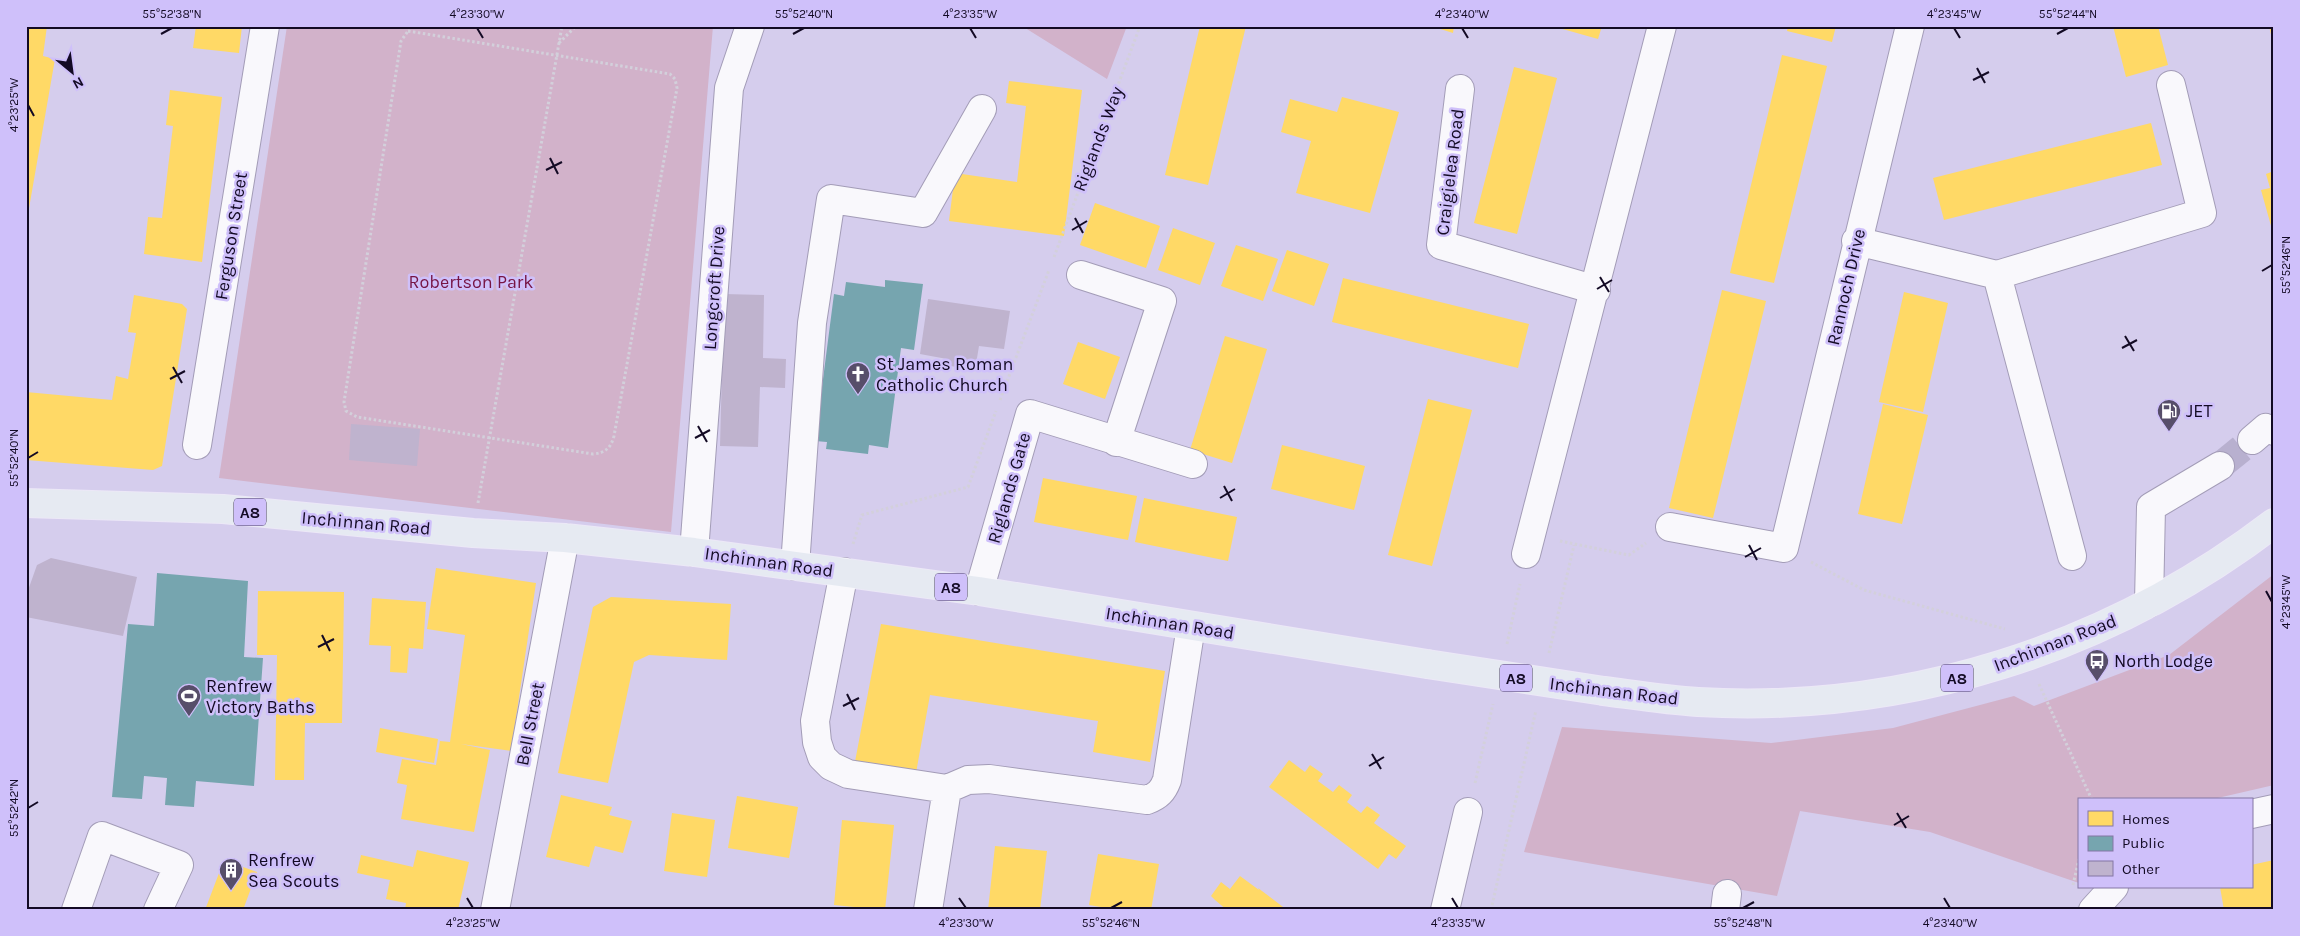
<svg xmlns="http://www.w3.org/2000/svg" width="2300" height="936" viewBox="0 0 2300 936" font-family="Karla,sans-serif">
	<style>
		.green { fill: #d2b2ca }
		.homes { fill: #ffd966 }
		.public { fill: #76a5af }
		.building { fill: #bfb3ce }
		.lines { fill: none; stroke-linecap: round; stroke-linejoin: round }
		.minor-tunnel { stroke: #b8b0cf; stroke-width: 28; stroke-dasharray: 28 14; stroke-linecap: butt }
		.minor-casing { stroke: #a39cb7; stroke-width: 30 }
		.major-casing { stroke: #ece8f7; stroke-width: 30 }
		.path { stroke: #d3d0db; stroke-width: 3; stroke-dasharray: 2.5 2.5; stroke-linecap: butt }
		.minor { stroke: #f9f8fc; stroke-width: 28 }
		.major { stroke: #e6eaf2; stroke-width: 28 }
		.major-bridge-casing { stroke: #ece8f7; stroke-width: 30; stroke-linecap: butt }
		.major-bridge { stroke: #e6eaf2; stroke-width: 28 }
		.ticks { fill: none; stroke: #130a24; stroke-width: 2 }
		.labels { text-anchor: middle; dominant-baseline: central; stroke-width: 5; stroke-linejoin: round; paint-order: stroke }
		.shield { fill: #cfc0fa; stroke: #4b4164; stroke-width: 1 }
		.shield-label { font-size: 16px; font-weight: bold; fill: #130a24 }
		.street-label { font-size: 18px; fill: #130a24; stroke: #cfc0fa }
		.park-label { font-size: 18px; fill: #761444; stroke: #cfc0fa }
		.poi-label { font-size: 18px; fill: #130a24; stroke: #cfc0fa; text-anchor: start }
		.neatline { fill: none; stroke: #130a24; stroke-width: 2 }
		.ticks-label { font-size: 12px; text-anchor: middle; fill: #130a24 }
	</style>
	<rect width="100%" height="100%" fill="#d5cded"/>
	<!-- green -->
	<path class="green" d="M287 26H713L671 532 219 478Z
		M1022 26H1127L1107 79Z
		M2274 574V785L2209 800H2079V883L1930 832 1800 811 1777 896 1524 852 1562 727 1771 743 1893 728 2014 696 2034 706 2169 655Z"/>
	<!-- homes -->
	<path class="homes" d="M26 26H47L43 56 55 59 28 214 26 213Z
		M196 26H242L239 53 193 48Z
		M1200 26H1246L1208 185 1165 175Z
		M1431 26H1454L1453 33Z
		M1552 26H1602L1598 39Z
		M1788 26H1836L1832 42 1787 31Z
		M2113 26H2158L2168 65 2126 77Z
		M2269 26H2274V43H2273Z
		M1782 55 1827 66 1774 283 1730 273Z
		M1514 67 1557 78 1517 234 1474 223Z
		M1009 81 1082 90 1064 236 949 221 955 173 1017 182 1026 106 1006 103Z
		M170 90 222 97 202 262 144 254 148 217 162 218 173 126 166 125Z
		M1342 97 1399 112 1370 213 1296 193 1311 141 1281 132 1290 99 1337 112Z
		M2151 123 2162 165 1944 220 1933 178Z
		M2274 171V233H2273L2261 190 2270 188 2266 174Z
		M1095 203 1160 226 1146 268 1080 245Z
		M1173 228 1215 243 1200 285 1158 270Z
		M1236 245 1278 259 1263 301 1221 286Z
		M1287 250 1329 264 1314 306 1272 291Z
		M1343 278 1529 324 1518 368 1332 322Z
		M1722 290 1766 301 1713 518 1669 508Z
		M1904 292 1948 303 1923 412 1879 402Z
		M134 295 182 304 187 309 162 466 153 470 26 460V392L112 400 116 376 128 379 136 333 128 332Z
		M1225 336 1267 349 1232 463 1190 450Z
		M1078 342 1120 357 1105 399 1063 384Z
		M1428 399 1472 410 1432 566 1388 555Z
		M1883 404 1928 415 1902 524 1858 514Z
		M1282 445 1365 466 1354 510 1271 489Z
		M1043 478 1137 496 1128 540 1034 522Z
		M1144 498 1237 517 1228 561 1135 542Z
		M436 568 536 583 511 751 461 744 490 750 474 832 401 819 407 785 397 783 402 759 436 765 440 741 450 742 465 635 427 629Z
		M258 591 344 592 342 723H305L304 780H275L277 655H257Z
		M611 597 731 604 727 660 649 655 634 662 608 783 558 773 593 607Z
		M372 598 426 602 423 649 409 648 407 673 390 672 391 646 369 645Z
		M881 624 1165 671 1150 762 1093 752 1098 721 930 695 916 773 854 767Z
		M380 728 438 739 434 763 376 752Z
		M1289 760 1305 772 1310 765 1323 774 1318 781 1333 792 1339 785 1352 795 1347 802 1361 813 1367 806 1380 815 1374 823 1406 846 1396 859 1389 854 1378 869 1269 787Z
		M561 795 612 807 609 815 632 821 623 853 595 846 589 867 546 857Z
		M737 796 798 807 789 858 728 848Z
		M672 813 715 820 707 877 664 871Z
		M842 820 894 825 885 910 834 905Z
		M995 846 1047 851 1040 910H988Z
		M417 850 469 862 458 910H405L406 903 386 899 390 880 357 873 361 855 413 867Z
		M1098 854 1159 864 1151 910H1119L1089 905Z
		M224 860 257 872 243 910H205Z
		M2274 860V907L2261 910H2224L2220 887H2251V865Z
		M1240 876 1259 890 1258 888 1287 910H1227L1215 900 1211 896 1221 882 1230 889Z"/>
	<!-- public -->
	<path class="public" d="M885 280 923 284 914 350 901 348 888 448 869 445 868 454 826 449 827 442 815 441 834 294 844 296 846 282 885 287Z
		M157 573 248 581 244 657 263 658 254 786 196 781 194 807 165 805 167 778 144 776 142 799 112 797 128 624 154 626Z"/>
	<!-- building -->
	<path class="building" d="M724 294 764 295 763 358 786 359 785 388 760 387 758 447 720 446Z
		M928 299 1010 311 1004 349 979 346 975 370 945 365 947 359 920 354Z
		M351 424 420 429 417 466 349 460Z
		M51 558 137 577 123 636 26 617V596L37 565Z"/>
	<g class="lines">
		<!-- minor-tunnel -->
		<path class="minor-tunnel" d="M2220 466 2252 440"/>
		<!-- minor casing -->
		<g class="minor-casing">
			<path id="minor" d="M1460 89 1441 245 1596 290
				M1856 241 1997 275 2202 213 2171 85
				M1081 275 1162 301 1116 442
				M1997 275 2072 556
				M2252 440 2266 428 2274 431
				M197 445 265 26
				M1670 527 1784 548 1910 26
				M694 552 729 88 750 26
				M1526 554 1662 26
				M795 566 812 323 831 199 923 213 982 109
				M844 572 815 721 817 742 822 757 831 766 848 774 947 789 968 780 989 779 1147 800C1158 796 1163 791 1167 780L1191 626
				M979 591 1030 414 1193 464
				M2149 603 2151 507 2220 466
				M2251 814 2274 809
				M76 910 102 836 179 865 158 910
				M495 910 565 538
				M928 910 947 789
				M1445 910 1468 812
				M1725 910 1727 894
				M2093 910 2114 887"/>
		</g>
		<!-- major casing -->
		<g class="major-casing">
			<path id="major" d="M26 503 223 509 473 533 565 538 694 552 979 591 1427 664
				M1604 691C1635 695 1667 700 1698 702 1906 714 2109 649 2274 523"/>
		</g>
		<!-- path -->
		<path class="path" d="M408 31 670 74 675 79 677 88 614 436C611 448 605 453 593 454L357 417 346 411 344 402 401 41Z
			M559 43 576 26
			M1054 257 1140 26
			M1000 400 1049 270
			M478 503 562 26
			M1560 541 1629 555 1646 543
			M853 544 862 515 968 487 996 411
			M1811 562 1864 590 2005 629
			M1507 644 1520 584
			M1549 653 1574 545
			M2039 684 2092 800
			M1475 783 1493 704
			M2073 885 2079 859
			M1491 910 1536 710"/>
		<!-- minor -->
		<use href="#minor" class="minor"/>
		<!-- major -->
		<use href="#major" class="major"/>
		<!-- major-bridge casing -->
		<g class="major-bridge-casing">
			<path id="major-bridge" d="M1427 664 1604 691"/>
		</g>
		<!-- major-bridge -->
		<use href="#major-bridge" class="major-bridge"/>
	</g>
	<!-- ticks -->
	<path class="ticks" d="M477 28 483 38M970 28 976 38M1462 28 1468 38M1954 28 1960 38M161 34 172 28M793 34 804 28M2057 34 2068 28M1977 68 1985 83M1973 80 1989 72M28 105 34 116M550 158 558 174M546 170 562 162M1075 218 1083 233M1072 230 1087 221M2262 271 2272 265M1600 277 1609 292M1597 289 1612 280M2125 336 2134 351M2122 348 2137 340M173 367 182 383M170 379 185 371M698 426 707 442M695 438 710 430M28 458 38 452M1224 486 1232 501M1220 498 1235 489M1749 545 1757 560M1745 557 1761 548M2266 591 2272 602M322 635 330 651M318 647 334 639M847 694 855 710M843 706 859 698M1372 754 1381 769M1369 766 1384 757M28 808 38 802M1897 813 1906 828M1894 825 1909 816M467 898 473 908M959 898 966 908M1452 898 1458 908M1944 898 1950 908M1111 908 1122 902M1743 908 1754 902"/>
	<!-- icons -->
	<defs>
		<g id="church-pin" transform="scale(1.25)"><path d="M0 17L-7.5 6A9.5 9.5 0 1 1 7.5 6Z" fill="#574e6a" stroke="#cfc0fa"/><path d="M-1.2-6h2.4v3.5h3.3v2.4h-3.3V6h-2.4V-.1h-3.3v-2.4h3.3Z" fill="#fff"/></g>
		<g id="fuel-pin" transform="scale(1.25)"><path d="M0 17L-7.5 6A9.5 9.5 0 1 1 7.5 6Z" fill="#574e6a" stroke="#cfc0fa"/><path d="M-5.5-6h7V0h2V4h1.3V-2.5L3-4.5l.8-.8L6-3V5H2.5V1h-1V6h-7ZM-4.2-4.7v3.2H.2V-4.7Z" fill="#fff"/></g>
		<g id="bus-pin" transform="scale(1.25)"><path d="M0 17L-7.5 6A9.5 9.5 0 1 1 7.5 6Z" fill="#574e6a" stroke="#cfc0fa"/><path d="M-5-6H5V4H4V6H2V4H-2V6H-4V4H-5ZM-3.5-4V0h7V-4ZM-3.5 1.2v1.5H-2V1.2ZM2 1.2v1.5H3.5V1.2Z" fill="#fff"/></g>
		<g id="stadium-pin" transform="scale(1.25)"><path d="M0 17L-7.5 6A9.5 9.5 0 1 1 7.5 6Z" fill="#574e6a" stroke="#cfc0fa"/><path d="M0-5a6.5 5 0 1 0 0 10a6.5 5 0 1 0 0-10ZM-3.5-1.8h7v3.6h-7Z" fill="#fff"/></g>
		<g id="building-pin" transform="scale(1.25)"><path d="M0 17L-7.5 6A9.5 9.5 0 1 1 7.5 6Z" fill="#574e6a" stroke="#cfc0fa"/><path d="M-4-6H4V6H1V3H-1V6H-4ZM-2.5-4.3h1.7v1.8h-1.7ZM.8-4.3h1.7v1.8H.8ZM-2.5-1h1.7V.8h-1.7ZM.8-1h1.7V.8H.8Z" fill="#fff"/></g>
	</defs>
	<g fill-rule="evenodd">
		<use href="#church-pin" x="858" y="374"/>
		<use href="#fuel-pin" x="2169" y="411"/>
		<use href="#bus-pin" x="2097" y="661"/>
		<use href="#stadium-pin" x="189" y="696"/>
		<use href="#building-pin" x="231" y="870"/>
	</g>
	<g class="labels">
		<!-- shield labels -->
		<g class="shield">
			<rect x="234" y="498.5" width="32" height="27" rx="4"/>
			<rect x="935" y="573.5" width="32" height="27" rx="4"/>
			<rect x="1500" y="664.5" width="32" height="27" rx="4"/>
			<rect x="1941" y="664.5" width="32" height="27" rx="4"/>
		</g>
		<g class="shield-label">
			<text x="250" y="512">A8</text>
			<text x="951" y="587">A8</text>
			<text x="1516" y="678">A8</text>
			<text x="1957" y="678">A8</text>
		</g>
		<!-- street labels -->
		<g class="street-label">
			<text transform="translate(1098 139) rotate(-69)">Riglands Way</text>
			<text transform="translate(1450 172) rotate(-83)">Craigielea Road</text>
			<text transform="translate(231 236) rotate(-81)">Ferguson Street</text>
			<text transform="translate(1846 287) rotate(-77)">Rannoch Drive</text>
			<text transform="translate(714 288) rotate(-86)">Longcroft Drive</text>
			<text transform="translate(1009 488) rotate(-74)">Riglands Gate</text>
			<text transform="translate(366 523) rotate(5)">Inchinnan Road</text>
			<text transform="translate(769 562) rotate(8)">Inchinnan Road</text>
			<text transform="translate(1170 623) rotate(9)">Inchinnan Road</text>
			<text transform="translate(2055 643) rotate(-21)">Inchinnan Road</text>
			<text transform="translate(1614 691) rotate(7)">Inchinnan Road</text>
			<text transform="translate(530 724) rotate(-79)">Bell Street</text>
		</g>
		<!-- park labels -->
		<g class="park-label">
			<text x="471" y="282">Robertson Park</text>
		</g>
		<!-- poi labels -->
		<g class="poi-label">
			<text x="876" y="364">St James Roman<tspan x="876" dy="21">Catholic Church</tspan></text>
			<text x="2186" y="411">JET</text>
			<text x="2114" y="661">North Lodge</text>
			<text x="206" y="686">Renfrew<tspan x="206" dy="21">Victory Baths</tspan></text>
			<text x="248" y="860">Renfrew<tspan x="248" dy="21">Sea Scouts</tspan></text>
		</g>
	</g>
	<!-- border -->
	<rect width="2300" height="936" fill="none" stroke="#cfc0fa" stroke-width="55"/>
	<!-- legend -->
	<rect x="2078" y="798" width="175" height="90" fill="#cfc0fa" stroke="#8477a4"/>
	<rect x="2088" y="811" width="25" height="15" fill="#ffd966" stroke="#8477a4"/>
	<text x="2122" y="824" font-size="15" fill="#130a24">Homes</text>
	<rect x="2088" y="836" width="25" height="15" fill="#76a5af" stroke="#8477a4"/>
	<text x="2122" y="848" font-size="15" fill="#130a24">Public</text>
	<rect x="2088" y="861" width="25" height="15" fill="#bfb3ce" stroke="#8477a4"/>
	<text x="2122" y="874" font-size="15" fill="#130a24">Other</text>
	<!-- north arrow -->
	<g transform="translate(72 72) rotate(151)" stroke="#cfc0fa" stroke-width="4" paint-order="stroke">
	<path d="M0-4L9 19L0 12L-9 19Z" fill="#130a24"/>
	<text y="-8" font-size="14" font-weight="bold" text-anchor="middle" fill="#130a24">N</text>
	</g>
	<rect x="28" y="28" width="2244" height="880" class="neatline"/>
	<g class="ticks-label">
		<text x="172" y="18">55°52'38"N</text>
		<text x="477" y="18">4°23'30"W</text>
		<text x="804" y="18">55°52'40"N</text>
		<text x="970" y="18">4°23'35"W</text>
		<text x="1462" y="18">4°23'40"W</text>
		<text x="1954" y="18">4°23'45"W</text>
		<text x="2068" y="18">55°52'44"N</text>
		<text transform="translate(14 105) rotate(-90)" y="4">4°23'25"W</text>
		<text transform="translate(2286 265) rotate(-90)" y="4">55°52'46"N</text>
		<text transform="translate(14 458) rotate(-90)" y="4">55°52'40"N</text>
		<text transform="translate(2286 602) rotate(-90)" y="4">4°23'45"W</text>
		<text transform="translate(14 808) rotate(-90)" y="4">55°52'42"N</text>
		<text x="473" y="927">4°23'25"W</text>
		<text x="966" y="927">4°23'30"W</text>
		<text x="1111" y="927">55°52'46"N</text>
		<text x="1458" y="927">4°23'35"W</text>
		<text x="1743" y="927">55°52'48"N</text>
		<text x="1950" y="927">4°23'40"W</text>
	</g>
</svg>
